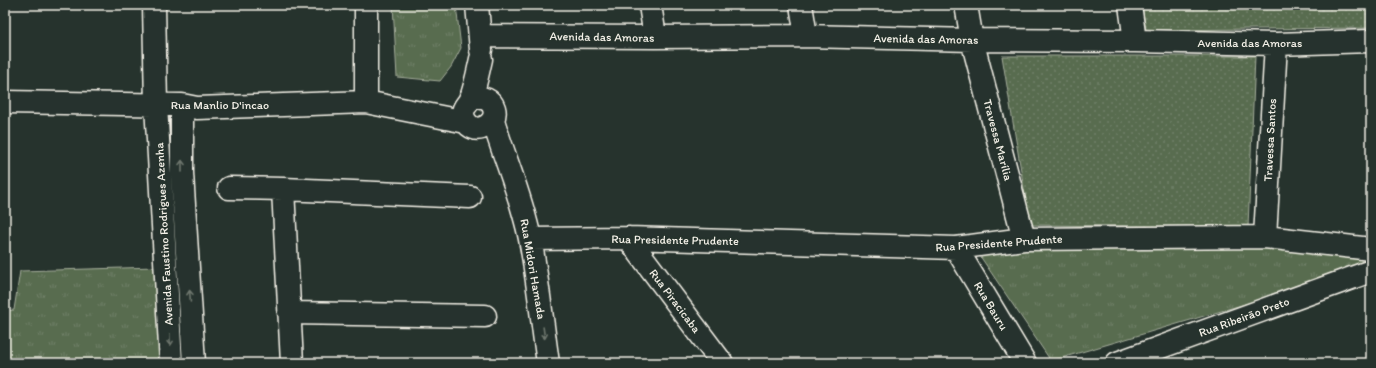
<svg xmlns="http://www.w3.org/2000/svg" width="1376" height="368" viewBox="0 0 1376 368" font-family="Itim,sans-serif">
	<style>
		.grass { fill: url(#grass-dots); stroke: #a6ae9c }
		.park { fill: url(#park-tufts); stroke: #a6ae9c }
		.lines { fill: none; stroke-linecap: round; stroke-linejoin: round }
		.street-casing { stroke: #f4f1e8; stroke-width: 25 }
		.street { stroke: #26332d; stroke-width: 22 }
		.oneway { stroke: #6e766e }
		.labels { text-anchor: middle; dominant-baseline: central; stroke-width: 4; stroke-linejoin: round; paint-order: stroke }
		.street-label { font-size: 12px; fill: #f4f1e8; stroke: #26332d }
	</style>
	<defs>
		<pattern id="grass-dots" width="8" height="8" patternUnits="userSpaceOnUse"><rect width="8" height="8" fill="#586c50"/><path d="M2 2h.1M6 6h.1" fill="none" stroke="#718169" stroke-width="1.8" stroke-linecap="round"/></pattern>
		<pattern id="park-tufts" width="24" height="20" patternUnits="userSpaceOnUse"><rect width="24" height="20" fill="#586c50"/><path d="M3 7l-1-3M5 7V3M7 7l1-3M15 17l-1-3M17 17v-4M19 17l1-3" fill="none" stroke="#718169"/></pattern>
	</defs>
	<rect width="100%" height="100%" fill="#26332d"/>
	<filter id="ink" filterUnits="userSpaceOnUse"><feTurbulence type="fractalNoise" baseFrequency=".025" numOctaves="2"/><feDisplacementMap in="SourceGraphic" scale="8" xChannelSelector="R" yChannelSelector="G"/><feConvolveMatrix kernelMatrix="1 2 1 2 8 2 1 2 1" color-interpolation-filters="sRGB"/></filter>
	<g filter="url(#ink)">
		<!-- grass -->
		<path class="grass" d="M1142 5H1371V28L1146 30Z
			M1002 56H1255L1248 227 1030 225Z"/>
		<!-- park -->
		<path class="park" d="M393 5H456L461 48 451 67 440 81 397 77Z
			M1263 248 1371 257V267L1051 361 980 256 1029 249Z
			M156 267 159 363H5V311L14 310 20 271Z"/>
		<g class="lines">
			<!-- street casing -->
			<g class="street-casing">
				<path id="street" d="M154 5 156 105 171 363
					M477 5 481 50
					M650 5 655 37
					M801 5 806 36
					M966 5 972 40 1024 239
					M1130 5 1135 41
					M480 36 655 37 806 36 972 40 1135 41 1276 44 1371 41
					M470 99C497 91 503 122 482 128 473 131 463 123 463 113 463 107 467 105 470 100 474 92 479 68 481 59
					M5 102 182 105 197 108 366 102 466 122
					M366 102V5
					M182 105V173L194 363
					M493 120C505 160 522 198 530 239 538 280 542 322 548 363
					M229 188 283 189 470 197
					M283 189 292 363
					M1265 237 1276 44
					M628 238 722 363
					M530 239 628 238 956 248 1024 239 1265 237 1371 249
					M956 248 1025 363
					M289 313 485 316
					M1117 363 1371 271"/>
			</g>
			<!-- street -->
			<use href="#street" class="street"/>
		</g>
		<!-- one-way arrows -->
		<defs><path id="oneway-shaft" d="M-6 0H5M1.5-3L5.5 0L1.5 3" fill="none" stroke-width="1.6" stroke-linecap="round" stroke-linejoin="round"/></defs>
		<g class="oneway">
			<use href="#oneway-shaft" transform="translate(182 166) rotate(-90)"/>
			<use href="#oneway-shaft" transform="translate(190 296) rotate(-94)"/>
			<use href="#oneway-shaft" transform="translate(544 333) rotate(82)"/>
			<use href="#oneway-shaft" transform="translate(170 340) rotate(87)"/>
		</g>
	</g>
	<g class="labels">
		<!-- street labels -->
		<g class="street-label">
			<text transform="translate(602 37) rotate(1)">Avenida das Amoras</text>
			<text transform="translate(926 39) rotate(1)">Avenida das Amoras</text>
			<text x="1250" y="43">Avenida das Amoras</text>
			<text x="220" y="105">Rua Manlio D'incao</text>
			<text transform="translate(998 140) rotate(75)">Travessa Marília</text>
			<text transform="translate(1270 140) rotate(-87)">Travessa Santos</text>
			<text transform="translate(164 234) rotate(-93)">Avenida Faustino Rodrigues Azenha</text>
			<text transform="translate(675 240) rotate(1)">Rua Presidente Prudente</text>
			<text transform="translate(999 243) rotate(-4)">Rua Presidente Prudente</text>
			<text transform="translate(533 269) rotate(80)">Rua Midori Hamada</text>
			<text transform="translate(675 301) rotate(53)">Rua Piracicaba</text>
			<text transform="translate(991 306) rotate(59)">Rua Bauru</text>
			<text transform="translate(1244 317) rotate(-20)">Rua Ribeirão Preto</text>
		</g>
	</g>
	<!-- margin -->
	<rect width="1376" height="368" fill="none" stroke="#26332d" stroke-width="20"/>
	<rect x="10" y="10" width="1356" height="348" fill="none" stroke="#f4f1e8" stroke-width="1.5" filter="url(#ink)"/>
</svg>
